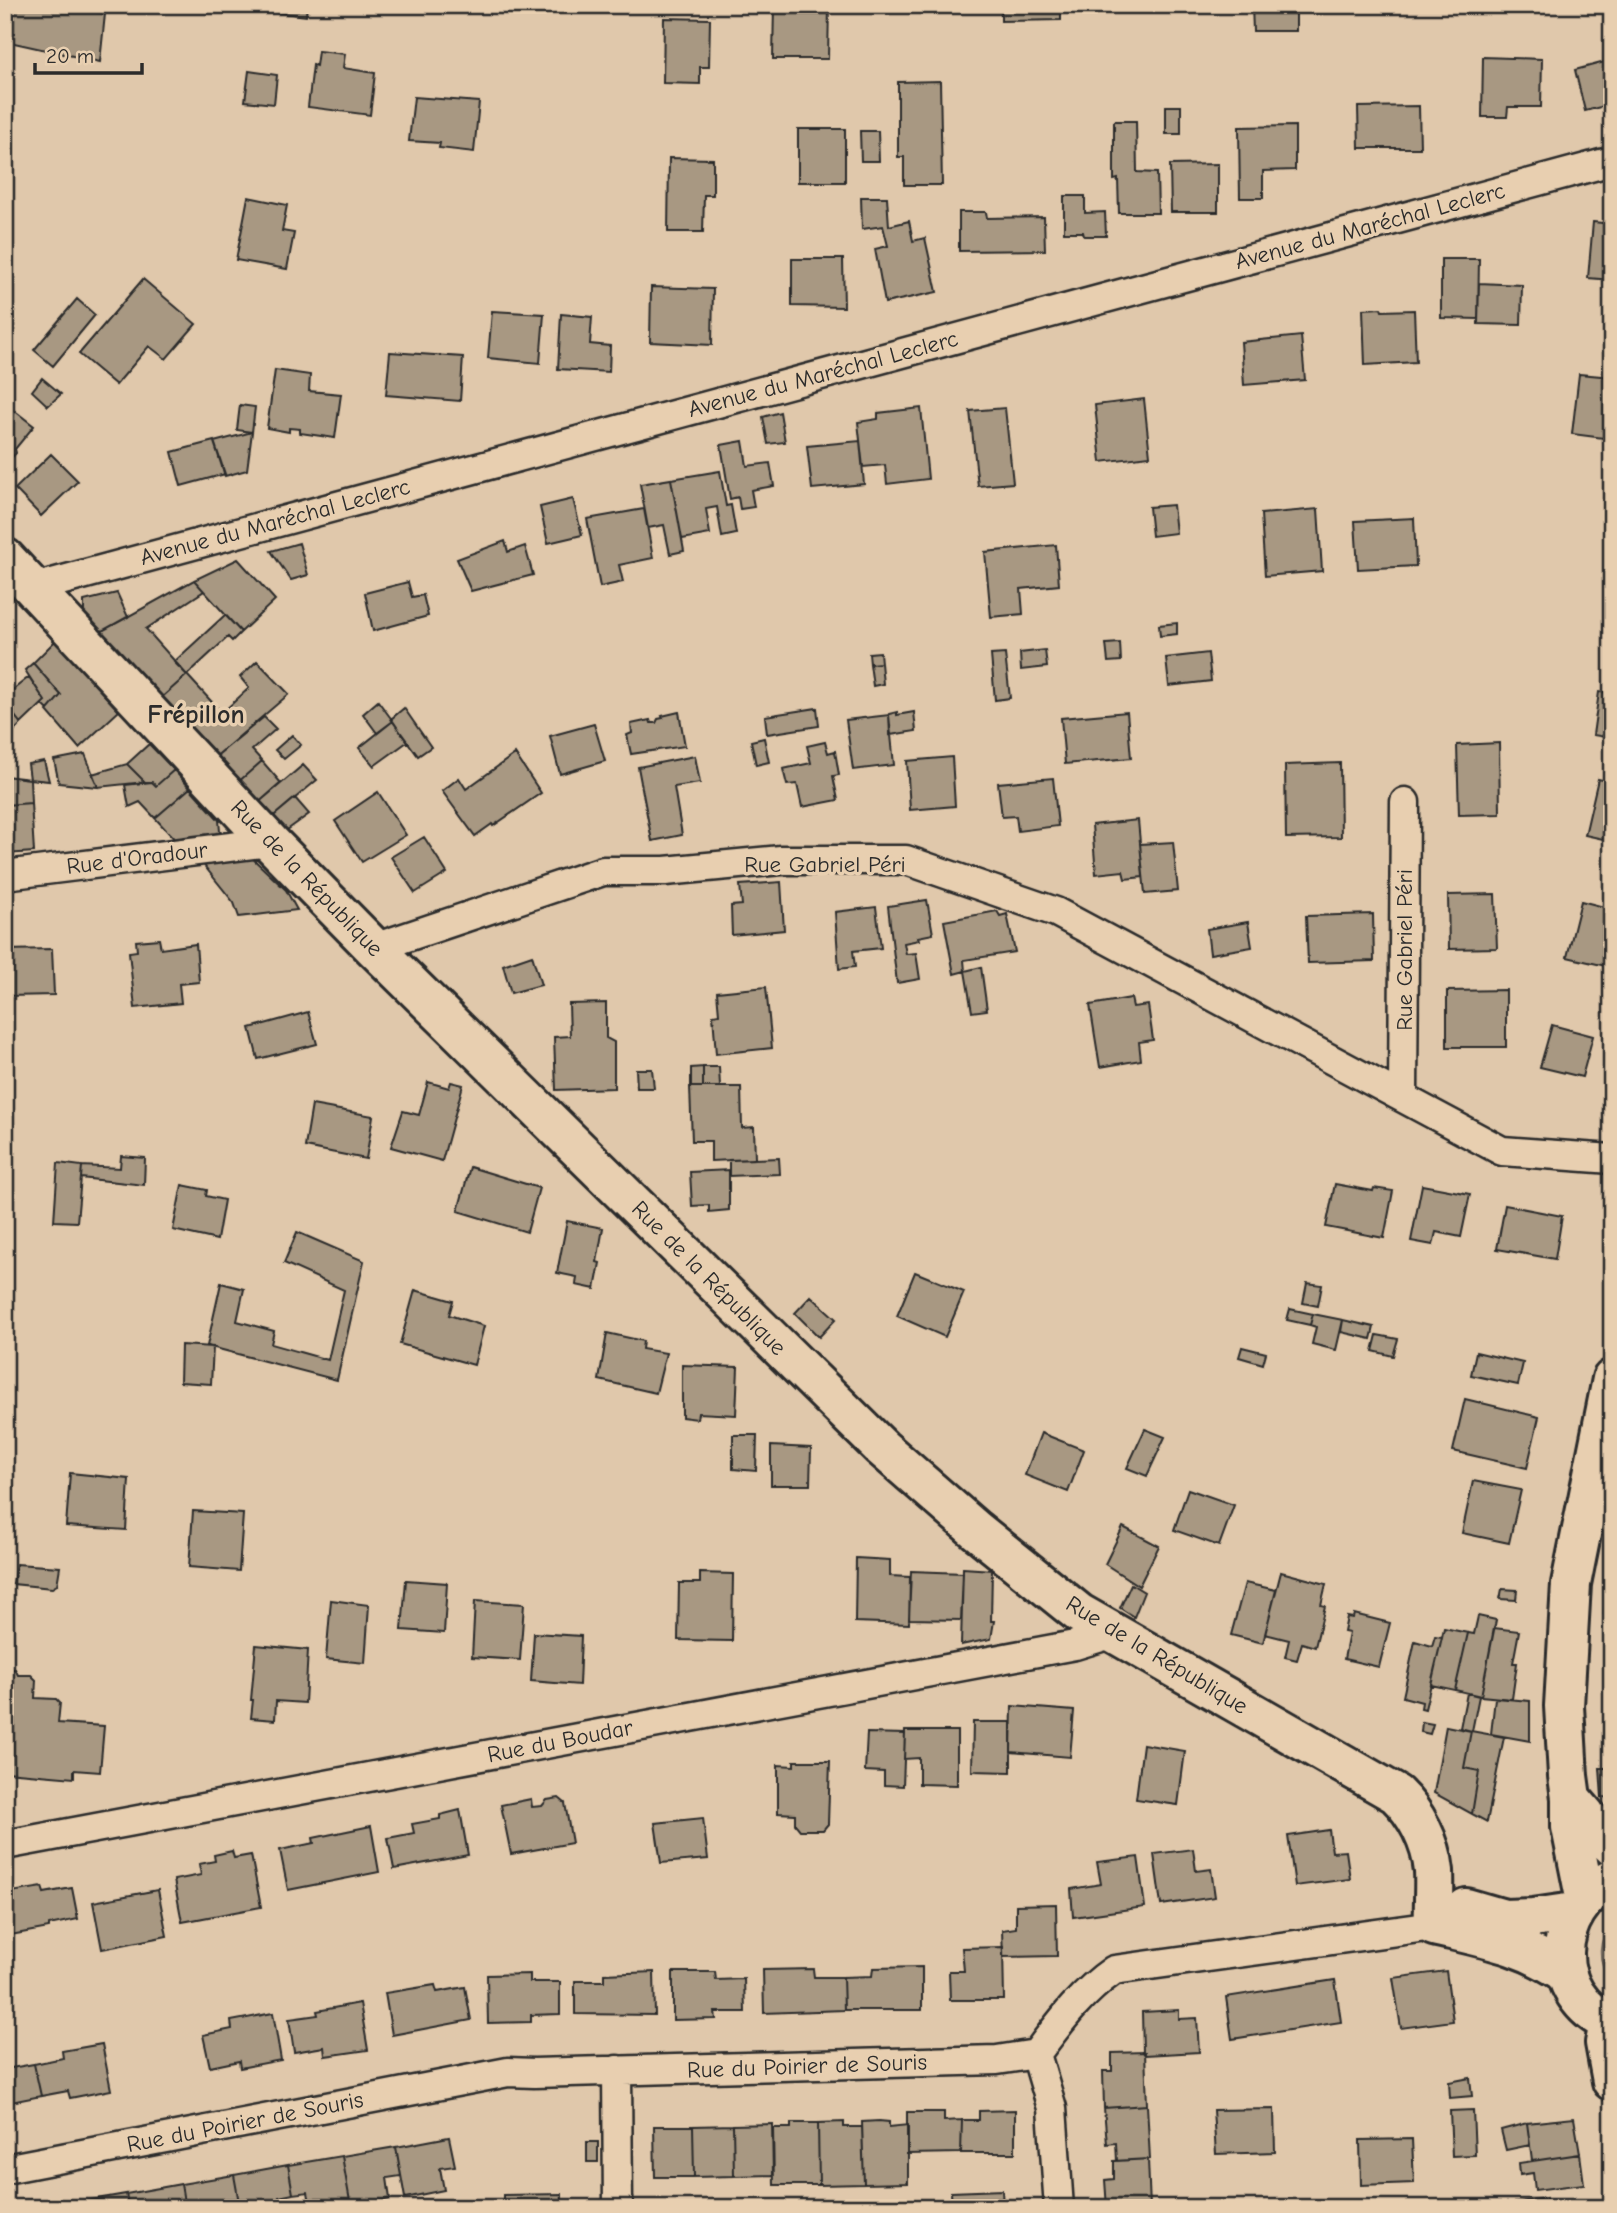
<svg xmlns="http://www.w3.org/2000/svg" width="1617" height="2213" viewBox="0 0 1617 2213" font-family="'Comic Neue',sans-serif">
	<style>
		.green { fill: #bfab93; stroke: #756b5f; stroke-width: 2 }
		.building { fill: #a89882; stroke: #2b2b2b; stroke-width: 2 }
		.lines { fill: none; stroke-linecap: round; stroke-linejoin: round }
		.street-casing { stroke: #2b2b2b; stroke-width: 33 }
		.secondary-casing { stroke: #2b2b2b; stroke-width: 44 }
		.primary-casing { stroke: #2b2b2b; stroke-width: 44 }
		.street { stroke: #e8cfb0; stroke-width: 28 }
		.secondary { stroke: #e8cfb0; stroke-width: 38 }
		.primary { stroke: #e8cfb0; stroke-width: 38 }
		.labels { text-anchor: middle; dominant-baseline: central; stroke-width: 7; stroke-linejoin: round; paint-order: stroke }
		.street-label { font-size: 23px; fill: #2b2b2b; stroke: #e8cfb0 }
		.quarter-label { font-size: 26px; font-weight: bold; fill: #2b2b2b; stroke: #e8cfb0 }
	</style>
	<rect width="100%" height="100%" fill="#e0c8ab"/>
	<filter id="ink" filterUnits="userSpaceOnUse"><feTurbulence type="fractalNoise" baseFrequency=".0143" numOctaves="2"/><feDisplacementMap in="SourceGraphic" scale="14" xChannelSelector="R" yChannelSelector="G"/><feConvolveMatrix kernelMatrix="1 2 1 2 8 2 1 2 1" color-interpolation-filters="sRGB"/></filter>
	<g filter="url(#ink)">
		<!-- green -->
		<path class="green" d="M1612 1921V1979C1595 1962 1599 1940 1612 1921Z"/>
		<!-- building -->
		<path class="building" d="M5 5H11L5 25Z
			M11 5H64L105 14 100 62 5 41V25Z
			M257 5H307L306 16 256 10Z
			M774 5H829L828 59H773Z
			M1020 5H1061V20L1001 21V10H1020Z
			M1252 5H1280V11H1296V31H1253Z
			M664 18 710 19 709 67H700V84L663 83Z
			M318 51 345 54 343 68 375 73 370 115 308 107 313 65 316 66Z
			M1483 57 1542 59 1541 107H1508L1507 117H1482Z
			M1612 60V104L1585 111 1575 70Z
			M249 71 277 75 274 104 245 101Z
			M940 81 942 185H904V157H898V82Z
			M414 97 479 102 474 152 439 148 440 143 409 141Z
			M1166 106H1181V134H1166Z
			M1419 106 1420 148H1359L1358 107Z
			M1114 121H1136L1137 172 1157 173 1158 213H1119L1118 179 1114 180Z
			M1295 126V170L1263 171V198H1240L1239 127Z
			M798 129H845V182H798Z
			M860 131H878L879 161H861Z
			M669 158 713 159V195H704L703 232H668Z
			M1218 164V212H1171L1170 165Z
			M1064 196H1085V213L1105 212 1106 236H1084L1083 232H1064Z
			M248 197 287 205 282 231 294 233 287 269 236 260Z
			M861 197H887L889 226 909 221 913 241 925 238 937 292 885 303 875 249 888 246 883 226 862 229Z
			M959 212H986L987 218 1044 217 1045 250 959 251Z
			M1593 222 1612 224V280L1588 278Z
			M792 259H843L844 307 792 306Z
			M1441 259H1479L1478 319 1441 318Z
			M143 279 196 324 166 359 149 346 116 385 79 354Z
			M1479 283 1522 285 1521 325 1478 324Z
			M651 287 713 289 712 345 650 342Z
			M77 299 95 315 53 366 34 350Z
			M1381 308 1382 311 1414 310 1416 362 1365 365 1363 309Z
			M492 311 544 314 540 363 488 358Z
			M561 314 592 317 590 344 610 346 609 372 558 369Z
			M1301 336 1305 380 1244 385 1241 342Z
			M390 352 463 357 460 401 386 395Z
			M275 370 310 375 309 391 341 394 335 438 300 433V429L289 428V432L267 428Z
			M1579 374 1612 377V439L1572 434Z
			M42 378 61 394 48 406 32 391Z
			M1144 399 1150 456 1101 462 1095 405Z
			M240 405 255 407 252 432 237 430Z
			M921 408 928 479 887 484 885 465 863 467 858 422 878 419V413Z
			M1005 408 1013 483 978 486 970 411Z
			M15 411 34 426 15 449 16 453 5 465V423Z
			M780 412 785 442 768 444 763 417Z
			M252 432 247 470 225 476 214 442Z
			M214 441 225 474 181 486 172 452Z
			M743 441 747 466 770 463 774 486 751 490 754 507 740 509 738 497 730 499 721 445Z
			M860 441 864 484 812 489 807 446Z
			M51 454 78 481 41 516 15 489Z
			M720 471 726 506 731 505 736 534 722 537 717 507 706 509 710 534 682 539 671 479Z
			M671 479 684 551 670 554 664 525 648 528 640 484Z
			M573 499 582 535 548 543 540 507Z
			M1173 505 1176 533 1152 536 1149 507Z
			M644 509 653 558 619 565 623 582 600 587 587 519Z
			M1318 509 1322 571 1265 576 1261 514Z
			M1414 518 1416 566 1358 569 1355 521Z
			M505 541 508 552 525 546 533 575 471 591 457 559Z
			M299 543 308 575 291 580 271 551Z
			M1056 545 1059 585 1021 589 1023 614 991 617 985 552Z
			M238 559 275 600 241 632 194 580Z
			M194 580 204 591 146 629 187 675 160 699 100 632Z
			M408 582 412 597 423 595 428 616 373 631 365 593Z
			M117 593 128 617 100 632 84 616V601Z
			M225 615 241 632 232 641 228 637 187 675 174 662Z
			M1177 623V634L1160 636 1159 625Z
			M55 641 119 711 79 748 47 711 61 695 33 663Z
			M1120 643 1121 661 1108 662 1106 644Z
			M1045 650 1047 667 1021 670 1020 653Z
			M880 652 881 663 870 664 869 653Z
			M1208 653 1211 681 1169 686 1166 658Z
			M1005 654 1010 698 995 700 991 655Z
			M257 661 289 694 214 758 160 699 187 675 222 713 249 688 240 677Z
			M33 663 61 695 48 710 42 704 45 701 25 670Z
			M881 663 883 684 873 686 870 664Z
			M29 677 45 701 21 724 5 703V696Z
			M1612 689V738L1593 735 1599 692 1611 693Z
			M378 701 393 721 377 733 363 714Z
			M5 703 21 724 9 736 5 730Z
			M404 708 431 747 418 756 391 719Z
			M817 708 819 726 767 734 765 716Z
			M679 712 685 746 631 754 627 735 632 733 631 724 650 720 651 723H656L658 719 663 718 662 716Z
			M897 712V715L914 712 916 731 890 735 889 714Z
			M1127 712 1131 758 1065 764 1061 718Z
			M889 715 894 765 853 770 846 720Z
			M264 717 276 729 252 750 262 761 237 783 214 758Z
			M393 721 407 742 374 766 359 748Z
			M594 724 605 761 560 774 550 736Z
			M5 730 12 740 5 744Z
			M292 735 301 745 284 759 275 750Z
			M764 738 769 762 756 765 751 741Z
			M825 742 828 753 835 751 839 775 833 776 838 800 802 807 797 784 787 785 783 769 811 763 807 746Z
			M1499 743 1500 814 1459 815 1457 745Z
			M149 744 174 770 156 786 152 782H145L127 764Z
			M85 754 98 787 59 783 54 760Z
			M515 754 541 793 493 826 492 824 475 836 442 791 459 778 466 789Z
			M695 756 700 783 674 787 682 835 652 841 638 767Z
			M952 757 955 806 910 810 907 761Z
			M44 761 49 781 30 779 28 764Z
			M262 761 281 783 257 804 237 783Z
			M1340 763 1341 837 1286 838 1285 765Z
			M127 764 145 782 98 787 92 774Z
			M303 765 317 780 270 819 257 804Z
			M174 770 190 788 155 818 140 802 129 807 125 785 152 782 156 786Z
			M5 776 30 779 31 803 5 805Z
			M1053 778 1058 826 1018 831 1016 816 1002 817 998 783Z
			M1598 779 1612 782V841L1585 835Z
			M190 788 219 820 221 843 180 845 155 818Z
			M378 792 406 835 362 862 335 821Z
			M295 798 309 814 283 833 270 819Z
			M31 803 34 852 5 854V805Z
			M1138 820 1143 877 1125 879 1123 871 1096 874 1092 825Z
			M424 837 447 873 415 893 391 857Z
			M1173 842 1178 891 1145 894 1140 844Z
			M250 856 286 890 297 910 239 917 234 903 202 863Z
			M781 882 784 930 732 935 731 906 742 905 740 885Z
			M1495 894 1497 948 1449 949 1448 895Z
			M927 900 933 934 918 937 919 940 904 943 906 954 916 953 920 979 897 983 888 906Z
			M1581 901 1612 909 1610 967 1567 957Z
			M876 907 881 948 853 951 855 967 839 969 835 912Z
			M997 911 1000 916 1007 914 1015 952 964 960 965 971 954 974 944 921Z
			M1373 914 1374 961 1308 963 1306 916Z
			M1248 922 1252 947 1210 954 1207 929Z
			M159 939 161 949 196 944 199 982 179 984 181 1003 135 1008 129 952 137 951 136 941Z
			M52 949 54 995 8 996 5 950Z
			M532 955 541 985 511 993 503 965Z
			M981 967 987 1010 972 1012 965 971Z
			M766 987 772 1048 716 1054 713 1015 719 1014 717 992Z
			M1506 990V1047H1447V991Z
			M1131 998 1133 1007 1148 1005 1153 1040 1139 1042 1141 1060 1100 1067 1090 1005Z
			M606 1003V1038L614 1042V1088L556 1090 554 1037 570 1036 569 1004Z
			M308 1012 317 1044 258 1059 250 1028Z
			M1552 1025 1593 1036 1582 1077 1540 1067Z
			M703 1067V1087H691V1068Z
			M703 1067H719L720 1087H703Z
			M636 1069H652L654 1088H637Z
			M428 1082 449 1088 451 1082 463 1085 442 1161 391 1147 403 1111 419 1115Z
			M690 1087H741L742 1128 754 1127 755 1159 711 1161V1141H692Z
			M312 1105 373 1116 366 1159 305 1147Z
			M121 1156 145 1158 144 1185 81 1178 82 1166 120 1168Z
			M779 1158 780 1174 729 1176V1160Z
			M58 1163 82 1166 77 1222 54 1221Z
			M470 1167 539 1188 527 1232 458 1211Z
			M729 1170V1210L709 1212V1205L692 1206 690 1172Z
			M1335 1184 1373 1191 1374 1188 1393 1191 1384 1238 1326 1227Z
			M182 1185 207 1190 206 1196 224 1200 217 1240 173 1230Z
			M1422 1185 1470 1194 1461 1237 1436 1232 1433 1245 1411 1241Z
			M1505 1205 1562 1216 1555 1259 1497 1249Z
			M567 1221 603 1228 597 1262 600 1263 595 1289 576 1285 577 1277 557 1273Z
			M297 1232 364 1261 337 1380 207 1346 221 1283 244 1289 237 1321 274 1331 271 1344 328 1360 344 1290 284 1263Z
			M915 1272 964 1292 945 1337 897 1316Z
			M1307 1283 1322 1285 1318 1306 1303 1303Z
			M415 1290 453 1301 449 1315 484 1326 474 1365 400 1344Z
			M811 1296 836 1319 819 1337 795 1313Z
			M1290 1309 1313 1314 1310 1325 1287 1320Z
			M1313 1314 1343 1320 1336 1350 1312 1344 1316 1327 1310 1325Z
			M1343 1320 1374 1327 1371 1339 1341 1332Z
			M607 1333 643 1341 642 1349 666 1353 656 1393 599 1380Z
			M1377 1335 1398 1339 1393 1356 1373 1351Z
			M181 1345 213 1347 211 1384 180 1382Z
			M1242 1347 1266 1353 1263 1364 1239 1357Z
			M1476 1352 1523 1363 1518 1385 1471 1375Z
			M682 1365 738 1367 736 1415 698 1413 697 1419 682 1417Z
			M1465 1399 1539 1417 1527 1468 1453 1451Z
			M1145 1429 1165 1437 1147 1476 1127 1468Z
			M1041 1433 1084 1450 1068 1492 1025 1475Z
			M733 1435H757L756 1471 733 1469Z
			M771 1446 811 1448 810 1485H771Z
			M70 1473 129 1479 126 1530 66 1526Z
			M1473 1481 1521 1490 1509 1543 1462 1533Z
			M1188 1489 1234 1505 1219 1546 1174 1530Z
			M193 1511 243 1514 239 1571 189 1567Z
			M1123 1527 1159 1546 1139 1586 1105 1564Z
			M1612 1556V1615L1604 1614Z
			M856 1558 890 1560V1576L910 1577 909 1624 855 1622Z
			M16 1564 60 1567 57 1585 52 1588 13 1584Z
			M963 1568 992 1570 991 1621H994L991 1639 961 1645Z
			M911 1571 963 1573 961 1620 909 1619Z
			M1281 1572 1326 1584 1321 1605 1325 1606 1315 1647 1302 1643 1297 1660 1285 1657 1289 1640 1265 1634Z
			M700 1573 733 1574 732 1641 678 1640 679 1583H700Z
			M406 1580 447 1583 444 1633 402 1630Z
			M1245 1583 1276 1590 1263 1643 1231 1635Z
			M1131 1584 1144 1592 1134 1617 1120 1608Z
			M1502 1589 1517 1590 1516 1600 1500 1599Z
			M331 1600 369 1605 365 1663 326 1659Z
			M475 1601 524 1604 520 1660 472 1657Z
			M1354 1614 1390 1623 1379 1667 1344 1659 1349 1633 1344 1632 1347 1617 1353 1618Z
			M1478 1616 1496 1620 1481 1696 1455 1690 1468 1633 1474 1634Z
			M1444 1628 1468 1633 1455 1690 1431 1685Z
			M1494 1628 1519 1631 1513 1663H1517L1512 1699 1481 1696Z
			M534 1633 581 1636 579 1685 531 1681Z
			M1435 1636 1442 1637 1425 1709 1421 1708 1422 1702 1403 1697 1415 1641 1432 1646Z
			M256 1645 308 1650 305 1703 276 1701 275 1720 251 1718 253 1700H251Z
			M5 1669H15L18 1675H31L36 1680 35 1698 56 1699 60 1703 58 1723 104 1726 100 1772 74 1770V1778L6 1772 9 1734 5 1733Z
			M1467 1693 1479 1696 1472 1731 1460 1728Z
			M1495 1698 1530 1701V1741L1491 1734Z
			M1012 1706 1074 1711 1070 1757 1011 1752Z
			M973 1722H1011V1772L972 1771Z
			M1422 1722 1433 1724 1430 1734 1421 1732Z
			M1446 1726 1471 1731 1464 1768 1479 1771 1472 1814 1434 1793Z
			M905 1731H957V1785L919 1784V1758L904 1759Z
			M1471 1731 1504 1737 1487 1822 1472 1814 1479 1771 1464 1768Z
			M867 1733 905 1734 903 1786 884 1785V1772L865 1771Z
			M1143 1744 1185 1751 1178 1805 1136 1799Z
			M794 1761H830L828 1824 823 1830H800L795 1824V1814L778 1813V1765L794 1766Z
			M1600 1768H1612V1798L1602 1797Z
			M559 1798 565 1803 572 1843 511 1854 501 1805 531 1799 532 1807 542 1806 547 1800Z
			M460 1810 468 1855 394 1869 388 1838 414 1833 412 1824 440 1819V1815Z
			M703 1818 708 1859 661 1863 655 1823Z
			M371 1826 379 1872 288 1890 280 1850 314 1843 313 1838Z
			M1329 1830 1332 1852 1346 1851 1350 1879 1295 1886 1288 1836Z
			M1193 1849 1196 1871 1211 1869 1215 1897 1161 1905 1154 1854Z
			M232 1851 234 1858 251 1855 261 1907 182 1922 174 1880 201 1875 199 1864 215 1861 214 1855Z
			M1138 1857 1145 1907 1073 1917 1071 1889 1101 1884 1097 1862Z
			M42 1887 44 1893 72 1888 78 1919 49 1925V1928L5 1936V1893Z
			M158 1890 167 1936 102 1949 93 1902Z
			M1056 1904 1057 1956 1003 1957 1002 1930 1016 1928V1905Z
			M1003 1947 1004 2000H950L949 1971H964L962 1948Z
			M922 1967V2010H844L843 1977 872 1976 873 1968Z
			M813 1969 814 1977H843L844 2010 764 2013 763 1970Z
			M1446 1971 1453 2021 1401 2028 1393 1978Z
			M654 1972 655 2015 575 2014V1981H604V1974Z
			M673 1972H715L716 1980 744 1979 745 2012H715L716 2019 673 2020Z
			M530 1974V1982H560V2014L531 2015V2022L488 2023 487 1975Z
			M1335 1980 1341 2022 1232 2039 1226 1997Z
			M435 1985 437 1992 465 1987 471 2020 392 2035 385 1993Z
			M360 2003 368 2050 325 2056 324 2047 294 2052 289 2019 318 2015 317 2011Z
			M1179 2010V2019L1197 2018 1199 2052 1145 2055 1143 2052 1142 2012Z
			M273 2013 281 2060 240 2068 239 2061 210 2067 203 2035 232 2029 231 2021Z
			M102 2044 111 2090 70 2098 68 2091 41 2096 34 2064 63 2058 62 2051Z
			M1145 2052 1147 2105 1104 2108 1103 2071H1112V2053Z
			M34 2064 41 2096 11 2102 12 2108 5 2110V2069Z
			M1470 2078 1472 2096 1450 2098 1449 2082Z
			M1147 2105 1150 2159 1117 2161 1116 2143 1107 2144 1104 2108Z
			M1274 2109 1275 2152 1216 2154 1213 2110Z
			M1015 2110V2153H961L962 2120H979V2111Z
			M1473 2110 1475 2155 1452 2156 1450 2111Z
			M907 2112H944V2121L962 2120 961 2153 907 2154Z
			M1574 2118 1580 2154 1532 2161 1527 2123Z
			M879 2121 889 2122V2127L908 2125V2183L864 2184 862 2122Z
			M844 2122V2127H862L864 2184 819 2185 818 2123Z
			M791 2123H818L819 2185H774L773 2128H791Z
			M1527 2123 1530 2145 1506 2150 1501 2130Z
			M772 2124 773 2175 734 2176 733 2125Z
			M733 2125 734 2176 694 2177 693 2126Z
			M654 2126H693L694 2177H655Z
			M449 2137 455 2166 440 2168 444 2190 405 2198 396 2147Z
			M1412 2139 1414 2183 1361 2185 1360 2140Z
			M587 2142H598V2162H587Z
			M396 2147 401 2176 387 2178 390 2199 351 2207 342 2156Z
			M1580 2154 1584 2184 1535 2190 1533 2173 1520 2175 1519 2163Z
			M342 2156 351 2207 311 2208 308 2192 293 2194 288 2165Z
			M1148 2159 1150 2208H1107L1105 2180 1114 2179V2161Z
			M288 2165 293 2194 279 2197 281 2208H240L234 2175Z
			M234 2175 240 2208H185L181 2184Z
			M181 2184 185 2208H129L126 2194Z
			M1002 2190 1003 2208H952L951 2192Z
			M126 2194 129 2208H74L73 2203Z
			M562 2194V2208H503V2195Z
			M1546 2198 1548 2208H1507V2204Z
			M30 2200 31 2208H5V2204Z"/>
		<g class="lines">
			<!-- street casing -->
			<g class="street-casing">
				<path id="street" d="M34 588 1612 161
					M5 875 270 842
					M374 948 603 871H665L781 860H906L1056 912 1502 1151 1612 1159
					M1403 1097 1405 802
					M5 1845 1075 1645 1114 1633
					M1036 2054 1052 2108 1059 2208
					M617 2070 618 2208
					M5 2169 508 2072 534 2073 997 2060 1036 2054C1060 2022 1081 1993 1114 1970L1434 1926"/>
			</g>
			<!-- secondary casing -->
			<g class="secondary-casing">
				<path id="secondary" d="M5 558 270 842 374 948 882 1448 976 1530 1079 1613 1396 1794C1416 1813 1431 1842 1434 1871 1435 1889 1433 1908 1434 1926 1484 1938 1524 1944 1567 1974
					M1466 1908 1504 1919 1533 1918 1574 1912"/>
			</g>
			<!-- primary casing -->
			<g class="primary-casing">
				<path id="primary" d="M1571 1798 1612 1846
					M1612 1879C1550 1910 1546 1996 1612 2024
					M1585 1897 1571 1827V1798L1568 1776 1564 1706 1571 1584 1612 1379
					M1609 2023 1605 2043 1612 2081"/>
			</g>
			<!-- street -->
			<use href="#street" class="street"/>
			<!-- secondary -->
			<use href="#secondary" class="secondary"/>
			<!-- primary -->
			<use href="#primary" class="primary"/>
		</g>
	</g>
	<g class="labels">
		<!-- street labels -->
		<g class="street-label">
			<text transform="translate(1370 226) rotate(-15)">Avenue du Maréchal Leclerc</text>
			<text transform="translate(823 374) rotate(-15)">Avenue du Maréchal Leclerc</text>
			<text transform="translate(275 522) rotate(-15)">Avenue du Maréchal Leclerc</text>
			<text transform="translate(137 858) rotate(-7)">Rue d'Oradour</text>
			<text x="825" y="864">Rue Gabriel Péri</text>
			<text transform="translate(307 878) rotate(46)">Rue de la République</text>
			<text transform="translate(1404 950) rotate(-90)">Rue Gabriel Péri</text>
			<text transform="translate(709 1278) rotate(45)">Rue de la République</text>
			<text transform="translate(1157 1655) rotate(31)">Rue de la République</text>
			<text transform="translate(560 1741) rotate(-11)">Rue du Boudar</text>
			<text transform="translate(807 2066) rotate(-2)">Rue du Poirier de Souris</text>
			<text transform="translate(245 2122) rotate(-11)">Rue du Poirier de Souris</text>
		</g>
		<!-- quarter labels -->
		<g class="quarter-label">
			<text x="196" y="715">Frépillon</text>
		</g>
	</g>
	<!-- margin -->
	<rect width="1617" height="2213" fill="none" stroke="#e8cfb0" stroke-width="28"/>
	<rect x="14" y="14" width="1589" height="2185" fill="none" stroke="#2b2b2b" stroke-width="2.5" filter="url(#ink)"/>
	<!-- scale -->
	<path d="M35 63v10h107v-10" fill="none" stroke="#2b2b2b" stroke-width="3.5"/>
	<text x="46" y="63" font-size="21" fill="#2b2b2b" stroke="#e8cfb0" stroke-width="5" paint-order="stroke">20 m</text>
</svg>
